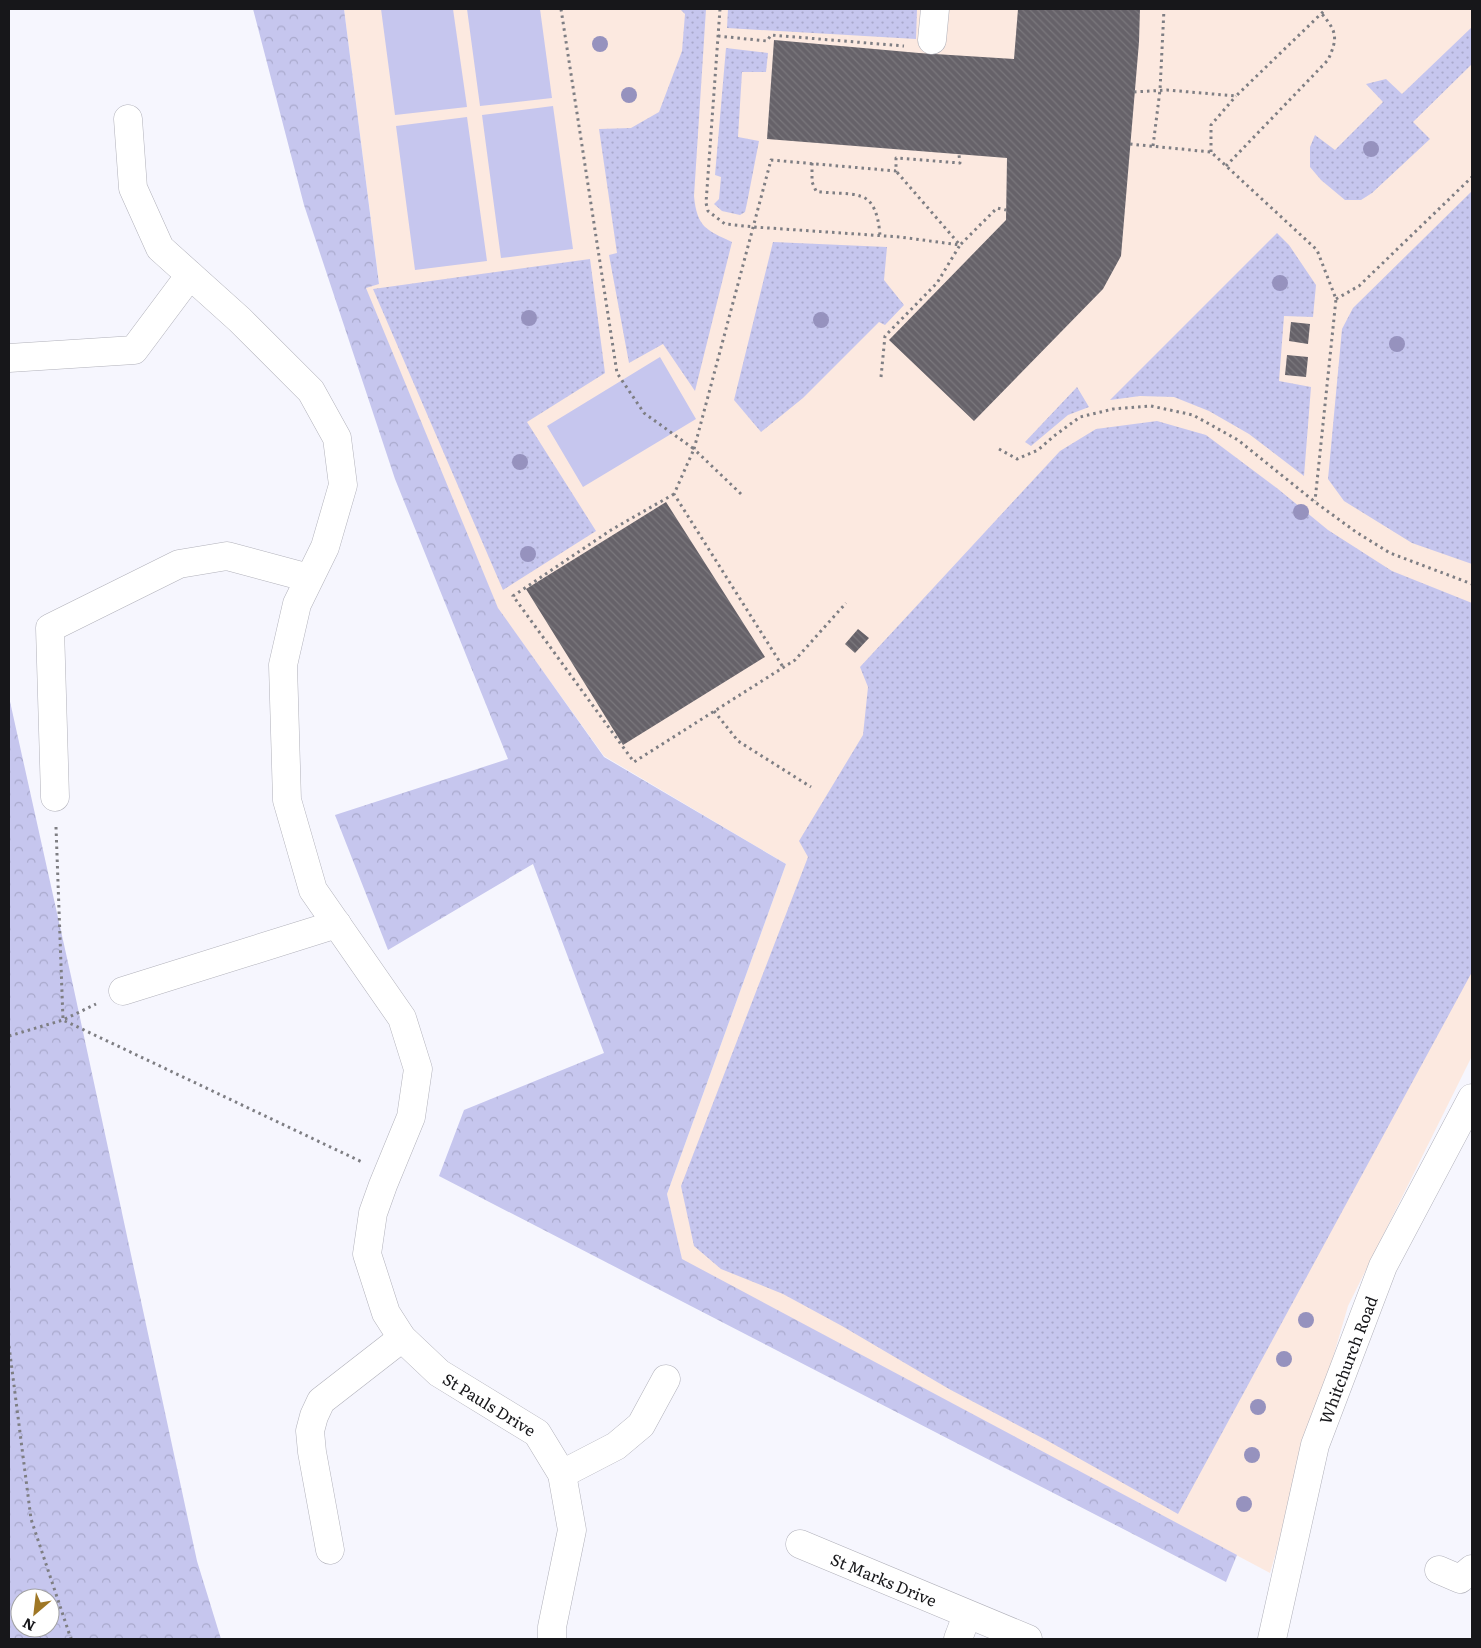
<svg xmlns="http://www.w3.org/2000/svg" width="1481" height="1648" viewBox="0 0 1481 1648" font-family="Literata,serif">
	<style>
		.education { fill: #fce9e0 }
		.green { fill: url(#green-dots) }
		.forest { fill: url(#forest-crowns); fill-rule: evenodd }
		.pitch { fill: #c6c6ee }
		.building { fill: url(#building-back-hatch) }
		.lines { fill: none; stroke-linecap: round; stroke-linejoin: round }
		.minor-casing { stroke: #b1b1ba; stroke-width: 29 }
		.path { stroke: #7e7e83; stroke-width: 3; stroke-dasharray: 2.5 4; stroke-linecap: butt }
		.minor { stroke: #fff; stroke-width: 28 }
		.tree { fill: #9692be }
		.labels { text-anchor: middle; dominant-baseline: central; stroke-width: 5; stroke-linejoin: round; paint-order: stroke }
		.street-label { font-size: 16px; fill: #17171a; stroke: #fff }
	</style>
	<defs>
		<pattern id="green-dots" width="8" height="8" patternUnits="userSpaceOnUse" patternTransform="scale(1.25)"><rect width="8" height="8" fill="#c6c6ee"/><path d="M2 2h.1M6 6h.1" fill="none" stroke="#a9a9cc" stroke-width="1.8" stroke-linecap="round"/></pattern>
		<pattern id="forest-crowns" width="20" height="18" patternUnits="userSpaceOnUse" patternTransform="scale(1.25)"><rect width="20" height="18" fill="#c6c6ee"/><path d="M2 6a3 3 0 1 1 6 0M12 15a3 3 0 1 1 6 0" fill="none" stroke="#a9a9cc"/></pattern>
		<pattern id="building-back-hatch" width="6" height="6" patternUnits="userSpaceOnUse" patternTransform="scale(1.25)"><rect width="6" height="6" fill="#666269"/><path d="M-1 5l2 2M0 0l6 6M5-1l2 2" fill="none" stroke="#7b787d"/></pattern>
	</defs>
	<rect width="100%" height="100%" fill="#f6f6fe"/>
	<!-- education -->
	<path class="education" d="M344 9H1472V1056L1348 1306 1270 1573 682 1260 667 1194 786 864 604 756 498 609 365 287 379 283Z"/>
	<!-- green -->
	<path class="green" d="M680 9H706L694 196C697 227 706 230 732 242L695 391 663 344 629 363 609 255 617 253 599 129 631 128 659 112 682 51 685 14Z
		M728 9H917L916 39 727 28Z
		M1472 27V64L1413 122 1430 139 1372 193 1361 200H1345L1321 180 1310 167V147L1315 135 1335 150 1383 102 1366 84 1386 79 1402 94Z
		M726 48 768 53 766 72H742L738 137 759 141 747 203 745 212 740 215 722 211 714 204 719 199 721 177 715 175Z
		M1472 191V564L1412 543 1344 501 1328 479 1342 329 1353 308Z
		M1277 233 1289 245 1316 285 1313 317 1284 316 1279 381 1311 387 1304 476 1249 434 1209 411 1174 397 1140 396 1110 400Z
		M773 242 887 247 884 280 904 305 885 325 879 322 803 398 761 432 734 400Z
		M590 259 605 373 527 422 596 531 503 590 373 289Z
		M1077 387 1089 407 1068 415 1031 446 1025 442Z
		M1157 421 1206 435 1278 489 1328 530 1392 571 1472 603V972L1178 1514 1048 1441 949 1389 842 1326 783 1294 721 1269 694 1246 681 1186 808 857 799 841 863 735 868 687 860 667 1060 451 1096 429Z"/>
	<!-- forest -->
	<path class="forest" d="M253 9H344L379 284 366 288 498 608 604 757 786 864 667 1194 682 1259 1237 1555 1226 1582 439 1176 464 1110 604 1053 533 864 388 950 335 815 508 759 395 479 304 205Z
		M9 697 71 976 197 1561 221 1639H9ZM20 1598H50V1628H20Z"/>
	<!-- pitch -->
	<path class="pitch" d="M381 9H453L467 107 395 115Z
		M467 9H540L552 98 480 106Z
		M553 106 573 249 501 258 482 115Z
		M467 117 487 261 415 270 396 126Z
		M660 357 696 419 583 487 547 426Z"/>
	<!-- building -->
	<path class="building" d="M1018 9H1140L1139 42 1121 256 1103 289 974 421 889 340 1006 220 1007 158 767 139 774 40 919 53 1014 59Z
		M1291 322 1310 324 1308 344 1289 341Z
		M1287 355 1308 357 1306 377 1285 375Z
		M666 502 765 657 623 745 526 589Z
		M858 629 869 638 855 653 845 644Z"/>
	<g class="lines">
		<!-- minor casing -->
		<g class="minor-casing">
			<g id="minor">
				<path d="M932 40 935 9"/>
				<path id="s1" d="M128 119 133 188 160 248 240 320 311 391 337 438 343 485 325 547 297 604 283 665 287 800 313 890 402 1018 418 1069 411 1117 383 1185 373 1213 367 1254 386 1313 402 1338 439 1373 537 1433 562 1474 572 1530 552 1627V1639"/>
				<path d="M9 358 134 350 190 275"/>
				<path d="M55 797 50 628 179 564 227 556 309 578"/>
				<path d="M123 991 337 924"/>
				<path d="M562 1474 616 1446 641 1425 666 1379"/>
				<path id="s2" d="M800 1544 1028 1639"/>
				<path d="M330 1550 312 1452 310 1431 314 1416 321 1401 402 1338"/>
				<path d="M1439 1570 1460 1579 1472 1569"/>
				<path d="M958 1639 967 1615"/>
				<path id="s3" d="M1272 1639 1315 1445 1383 1266 1472 1098"/>
			</g>
		</g>
		<!-- path -->
		<path class="path" d="M561 9 617 373 644 413 694 449 674 494 783 667
			M720 9 706 203 708 211 725 224 754 227 900 237 960 245 997 208 1006 210
			M718 36 767 41 771 35 904 46
			M1134 92 1167 90 1236 96 1326 9
			M1130 144 1211 152 1317 250 1336 299 1315 501
			M1153 146 1160 90 1164 9
			M1211 152V125L1236 96
			M812 163V182L816 191C829 194 849 192 860 196 876 200 879 222 880 236
			M1226 166 1328 60C1338 38 1337 32 1322 14
			M1336 299 1359 286 1472 177
			M881 377 885 336 937 283 960 245 896 171
			M999 449 1017 459 1038 450 1054 436 1080 417 1113 409 1151 406 1193 415 1238 440 1315 502 1356 532 1390 553 1472 584
			M674 494 611 530 513 596 634 762 795 660 846 603
			M741 494 694 449 771 160 896 171V158L960 163 959 155
			M714 711 738 741 811 787
			M56 827 63 1020 362 1162
			M9 1036 63 1020 96 1004
			M9 1346 31 1519 71 1639"/>
		<!-- minor -->
		<use href="#minor" class="minor"/>
	</g>
	<!-- trees -->
	<g class="tree">
		<circle cx="600" cy="44" r="8"/>
		<circle cx="629" cy="95" r="8"/>
		<circle cx="1371" cy="149" r="8"/>
		<circle cx="1280" cy="283" r="8"/>
		<circle cx="529" cy="318" r="8"/>
		<circle cx="821" cy="320" r="8"/>
		<circle cx="1397" cy="344" r="8"/>
		<circle cx="520" cy="462" r="8"/>
		<circle cx="1301" cy="512" r="8"/>
		<circle cx="528" cy="554" r="8"/>
		<circle cx="1306" cy="1320" r="8"/>
		<circle cx="1284" cy="1359" r="8"/>
		<circle cx="1258" cy="1407" r="8"/>
		<circle cx="1252" cy="1455" r="8"/>
		<circle cx="1244" cy="1504" r="8"/>
	</g>
	<g class="labels">
		<!-- street labels -->
		<g class="street-label">
			<text stroke="none"><textPath href="#s3" startOffset="290">Whitchurch Road</textPath></text>
			<text stroke="none"><textPath href="#s1" startOffset="1468">St Pauls Drive</textPath></text>
			<text stroke="none"><textPath href="#s2" startOffset="91">St Marks Drive</textPath></text>
		</g>
	</g>
	<!-- border -->
	<rect width="1481" height="1648" fill="none" stroke="#17171a" stroke-width="20"/>
	<!-- north arrow -->
	<g transform="translate(35 1613) rotate(208)"><circle r="24" fill="#ffffff" stroke="#a2a2a3"/>
	<path d="M0-4L9 19L0 12L-9 19Z" fill="#9f7725"/>
	<text y="-8" font-size="14" font-weight="bold" text-anchor="middle" fill="#17171a">N</text>
	</g>
</svg>
